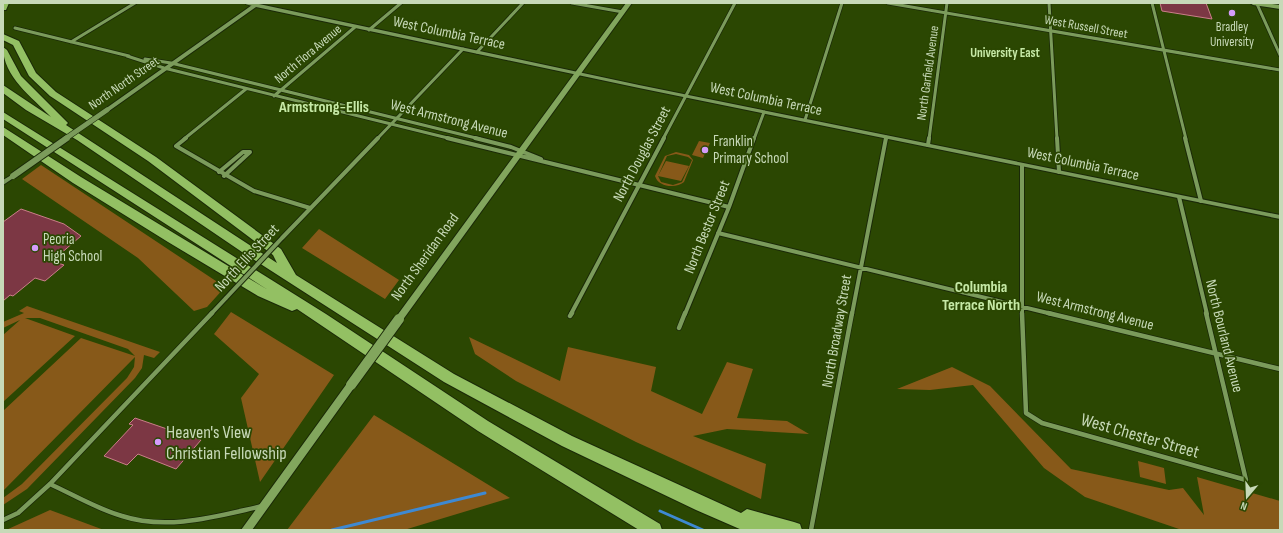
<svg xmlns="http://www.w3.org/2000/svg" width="1283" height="533" viewBox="0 0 1283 533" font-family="'Sofia Sans Condensed',sans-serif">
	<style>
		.green { fill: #875919; fill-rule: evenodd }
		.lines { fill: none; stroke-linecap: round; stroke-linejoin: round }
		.stream { stroke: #3e89d2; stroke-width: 3 }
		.building { fill: #7c3744; stroke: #cb7e89 }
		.minor-far2-casing { stroke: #1a2908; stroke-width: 4.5 }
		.minor-far1-casing { stroke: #1a2908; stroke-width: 6 }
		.minor-casing { stroke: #1a2908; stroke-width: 6 }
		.tertiary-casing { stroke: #1a2908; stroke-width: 2 }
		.secondary-casing { stroke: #1a2908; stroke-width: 2 }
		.motorway-casing { stroke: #1a2908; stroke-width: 2 }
		.minor-far2 { stroke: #7b9b5b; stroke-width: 3 }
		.minor-far1 { stroke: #7b9b5b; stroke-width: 4 }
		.minor { stroke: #7b9b5b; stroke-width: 4.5 }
		.tertiary { fill: #7b9b5b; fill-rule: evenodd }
		.secondary { fill: #82a65d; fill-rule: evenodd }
		.motorway { fill: #93c063; fill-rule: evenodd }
		.minor-bridge-casing { stroke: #1a2908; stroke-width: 6; stroke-linecap: butt }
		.tertiary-bridge-far1-casing { stroke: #1a2908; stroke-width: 6; stroke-linecap: butt }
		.tertiary-bridge-casing { stroke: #1a2908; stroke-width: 8; stroke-linecap: butt }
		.secondary-bridge-casing { stroke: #1a2908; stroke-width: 12; stroke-linecap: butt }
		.minor-bridge { stroke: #7b9b5b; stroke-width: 4 }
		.tertiary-bridge-far1 { stroke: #7b9b5b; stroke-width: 5 }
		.tertiary-bridge { stroke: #7b9b5b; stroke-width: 6 }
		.secondary-bridge { stroke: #82a65d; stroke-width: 10 }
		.poi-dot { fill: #d49cfb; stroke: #2b4702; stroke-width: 1.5 }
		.labels { text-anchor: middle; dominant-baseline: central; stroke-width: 3.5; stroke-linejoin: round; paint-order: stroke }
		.far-street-label { font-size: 13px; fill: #c7d9b8; stroke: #2b4702 }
		.far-poi-label { font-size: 13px; fill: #c7d9b8; stroke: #2b4702 }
		.far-neighbourhood-label { font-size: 13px; font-weight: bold; fill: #c6e9a6; stroke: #2b4702 }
		.street-label { font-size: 15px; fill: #c7d9b8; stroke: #2b4702 }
		.poi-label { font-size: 15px; fill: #c7d9b8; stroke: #2b4702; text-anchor: start }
		.neighbourhood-label { font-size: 16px; font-weight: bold; fill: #c6e9a6; stroke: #2b4702 }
		.near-poi-label { font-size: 18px; fill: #c7d9b8; stroke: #2b4702; text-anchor: start }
		.near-street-label { font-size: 18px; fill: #c7d9b8; stroke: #2b4702 }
	</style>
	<rect width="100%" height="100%" fill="#2b4702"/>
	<!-- green -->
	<path class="green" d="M699 141 710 143 703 158 692 155Z
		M676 152 689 155 693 160 684 182C676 189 658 187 655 176L665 156ZM676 154 688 157 692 160 682 182 673 185 661 182 658 176 667 156Z
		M666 161 689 166 681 181 658 176Z
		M41 165 225 287 207 307 194 311 138 258 22 179Z
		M319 229 399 280 385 299 302 248Z
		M27 306 160 352 154 358 144 355 142 368 135 378 27 489 3 505V498L22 484 127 378 134 367 135 357 3 491V411L81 338 135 356 128 349 40 318H25L75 336 3 402V335L20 320 3 328V322L24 313 19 311Z
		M231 312 334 375 260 482 241 398 259 374 214 334Z
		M469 337 560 381 568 347 656 367 651 391 702 414 727 362 753 369 737 418 787 421 809 434 727 429 693 436 766 464 761 499 636 442 516 381 475 354Z
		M952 367 990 386 1071 469 1169 490 1183 488 1204 515 1197 477 1280 501V530H1182L1085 497 1044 468 973 385 930 390 897 389Z
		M374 415 510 498 404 530H287Z
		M1138 461 1164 468 1166 484 1140 477Z
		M50 510 104 530H6Z"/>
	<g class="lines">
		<!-- stream -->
		<path class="stream" d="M660 511 703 530
			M332 530 485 493"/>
	</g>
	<!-- building -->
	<path class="building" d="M1160 3H1206L1212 19 1162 11Z
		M21 209 64 224 81 236 52 261 64 265 45 281 35 278 13 296 10 295 3 301V222Z
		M135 418 170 430 172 428 201 440 176 469 138 454 127 465 104 456 133 425 129 424Z"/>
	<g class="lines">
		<!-- minor-far2 casing -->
		<g class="minor-far2-casing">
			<path id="minor-far2" d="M247 3 255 5
				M572 3 623 12
				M888 3 1280 70
				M1049 3 1057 139
				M1152 3 1186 139
				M1257 4 1280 55
				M15 28 129 56
				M369 30 401 3
				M71 42 135 3
				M477 52 523 3
				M127 56 164 68 452 139
				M145 59 171 63 480 139
				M274 96 355 27
				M805 120 842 3
				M184 139 246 89
				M377 139 463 49
				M663 139 735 3
				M754 139 764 112
				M886 139V137
				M929 139 947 3"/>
		</g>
		<!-- minor-far1 casing -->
		<g class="minor-far1-casing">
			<path id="minor-far1" d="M186 138 176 146 254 191 310 208
				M447 138 729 207
				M475 138 511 147 541 159
				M1057 138 1059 172
				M1185 138 1201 201
				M928 145 929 138
				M1022 165V314
				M219 172 243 152H250L224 176
				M1179 197 1207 314
				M718 233 1052 314
				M282 238 378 138
				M211 314 226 298
				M571 314 664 138
				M685 314 729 207 754 138
				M852 314 886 138"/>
		</g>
		<!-- minor casing -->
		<g class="minor-casing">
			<path id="minor" d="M1022 313 1026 413 1042 423 1246 480 1206 313
				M1048 313 1280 369
				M570 316 572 313
				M679 328 685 313
				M50 484C74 495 97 509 122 516 168 531 217 516 263 506
				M3 520 18 513 50 484 212 313
				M811 530 852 313"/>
		</g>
		<!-- tertiary casing -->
		<g class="tertiary-casing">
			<path id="tertiary" d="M255 3H260L259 4 639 85 1280 215V219L639 88 256 7 109 111H105V109Z
				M13 174 15 175 16 176 15 177 3 185V180Z"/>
		</g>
		<!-- secondary casing -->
		<g class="secondary-casing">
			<path id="secondary" d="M626 3H632L402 321 399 322 396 321 395 319 396 317Z
				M1250 3H1264L1280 5V9L1253 5Z
				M351 381 354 382 356 385 354 388 252 530H241L348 382Z"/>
		</g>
		<!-- motorway casing -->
		<g class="motorway-casing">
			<path id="motorway" d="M3 3H9L6 10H3Z
				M3 34 19 41 36 73 56 92 156 157 281 249 296 275 454 374 572 436 741 513 747 509 794 522 800 524 802 530H742L696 510 562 446 444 382 242 252 77 140 26 110 3 93V85L51 117C32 97 3 77 3 47L7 50 21 76 68 123 66 125 277 263 273 255 148 161 50 96 29 76 13 45 3 40Z
				M3 112 326 314 488 421 660 524 662 530H639L478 431 297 309 292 311 258 296 168 242 73 183 3 135V127L81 177 268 290 3 119Z"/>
		</g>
		<!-- minor-far2 -->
		<use href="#minor-far2" class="minor-far2"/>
		<!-- minor-far1 -->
		<use href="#minor-far1" class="minor-far1"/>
		<!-- minor -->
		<use href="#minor" class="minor"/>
		<!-- tertiary -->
		<use href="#tertiary" class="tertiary"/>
		<!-- secondary -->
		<use href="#secondary" class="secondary"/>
		<!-- motorway -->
		<use href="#motorway" class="motorway"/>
		<!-- minor-bridge casing -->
		<g class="minor-bridge-casing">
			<path id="minor-bridge" d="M226 298 282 238"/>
		</g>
		<!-- tertiary-bridge-far1 casing -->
		<g class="tertiary-bridge-far1-casing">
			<path id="tertiary-bridge-far1" d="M65 139 107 110"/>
		</g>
		<!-- tertiary-bridge casing -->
		<g class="tertiary-bridge-casing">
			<path id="tertiary-bridge" d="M13 176 67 138"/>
		</g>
		<!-- secondary-bridge casing -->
		<g class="secondary-bridge-casing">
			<path id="secondary-bridge" d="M351 385 399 319"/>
		</g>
		<!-- minor-bridge -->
		<use href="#minor-bridge" class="minor-bridge"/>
		<!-- tertiary-bridge-far1 -->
		<use href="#tertiary-bridge-far1" class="tertiary-bridge-far1"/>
		<!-- tertiary-bridge -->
		<use href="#tertiary-bridge" class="tertiary-bridge"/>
		<!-- secondary-bridge -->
		<use href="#secondary-bridge" class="secondary-bridge"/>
	</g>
	<!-- markers -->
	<g class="poi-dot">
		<circle cx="1232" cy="13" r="4"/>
		<circle cx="705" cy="150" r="4"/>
		<circle cx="35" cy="248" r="4"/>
		<circle cx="158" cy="442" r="4"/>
	</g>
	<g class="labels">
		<!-- far-street labels -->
		<g class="far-street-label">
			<text transform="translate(1086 27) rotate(10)">West Russell Street</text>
			<text transform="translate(308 54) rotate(-40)">North Flora Avenue</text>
			<text transform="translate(928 73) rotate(-82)">North Garfield Avenue</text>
			<text transform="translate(124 83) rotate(-35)">North North Street</text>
		</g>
		<!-- far-poi labels -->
		<g class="far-poi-label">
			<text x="1232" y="27">Bradley<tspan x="1232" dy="15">University</tspan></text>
		</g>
		<!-- far-neighbourhood labels -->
		<g class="far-neighbourhood-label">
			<text x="1005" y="53">University East</text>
		</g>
		<!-- street labels -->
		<g class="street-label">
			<text transform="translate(449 33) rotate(12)">West Columbia Terrace</text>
			<text transform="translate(766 99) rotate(12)">West Columbia Terrace</text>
			<text transform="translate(449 119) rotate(14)">West Armstrong Avenue</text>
			<text transform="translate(642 154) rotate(-62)">North Douglas Street</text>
			<text transform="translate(1083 164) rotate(12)">West Columbia Terrace</text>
			<text transform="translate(707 227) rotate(-68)">North Bestor Street</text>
			<text transform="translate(425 257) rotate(-54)">North Sheridan Road</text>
			<text transform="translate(247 258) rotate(-47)">North Ellis Street</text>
			<text transform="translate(1095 311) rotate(14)">West Armstrong Avenue</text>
			<text transform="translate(837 331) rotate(-80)">North Broadway Street</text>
			<text transform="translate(1224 336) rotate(76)">North Bourland Avenue</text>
		</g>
		<!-- poi labels -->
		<g class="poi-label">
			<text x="713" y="141">Franklin<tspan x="713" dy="17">Primary School</tspan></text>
			<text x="43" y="239">Peoria<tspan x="43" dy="17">High School</tspan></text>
		</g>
		<!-- neighbourhood labels -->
		<g class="neighbourhood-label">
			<text x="324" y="107">Armstrong-Ellis</text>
			<text x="981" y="287">Columbia<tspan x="981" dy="18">Terrace North</tspan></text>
		</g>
		<!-- near-poi labels -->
		<g class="near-poi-label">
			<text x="166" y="432">Heaven's View<tspan x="166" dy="21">Christian Fellowship</tspan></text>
		</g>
		<!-- near-street labels -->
		<g class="near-street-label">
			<text transform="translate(1140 436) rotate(16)">West Chester Street</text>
		</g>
	</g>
	<!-- border -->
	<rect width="1283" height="533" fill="none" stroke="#c7d9b8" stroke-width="8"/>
	<!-- north arrow -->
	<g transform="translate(1247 497) rotate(199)" stroke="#2b4702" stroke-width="3" paint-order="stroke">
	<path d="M0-3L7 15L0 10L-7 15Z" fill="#c7d9b8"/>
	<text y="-6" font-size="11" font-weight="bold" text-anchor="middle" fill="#c7d9b8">N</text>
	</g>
</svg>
